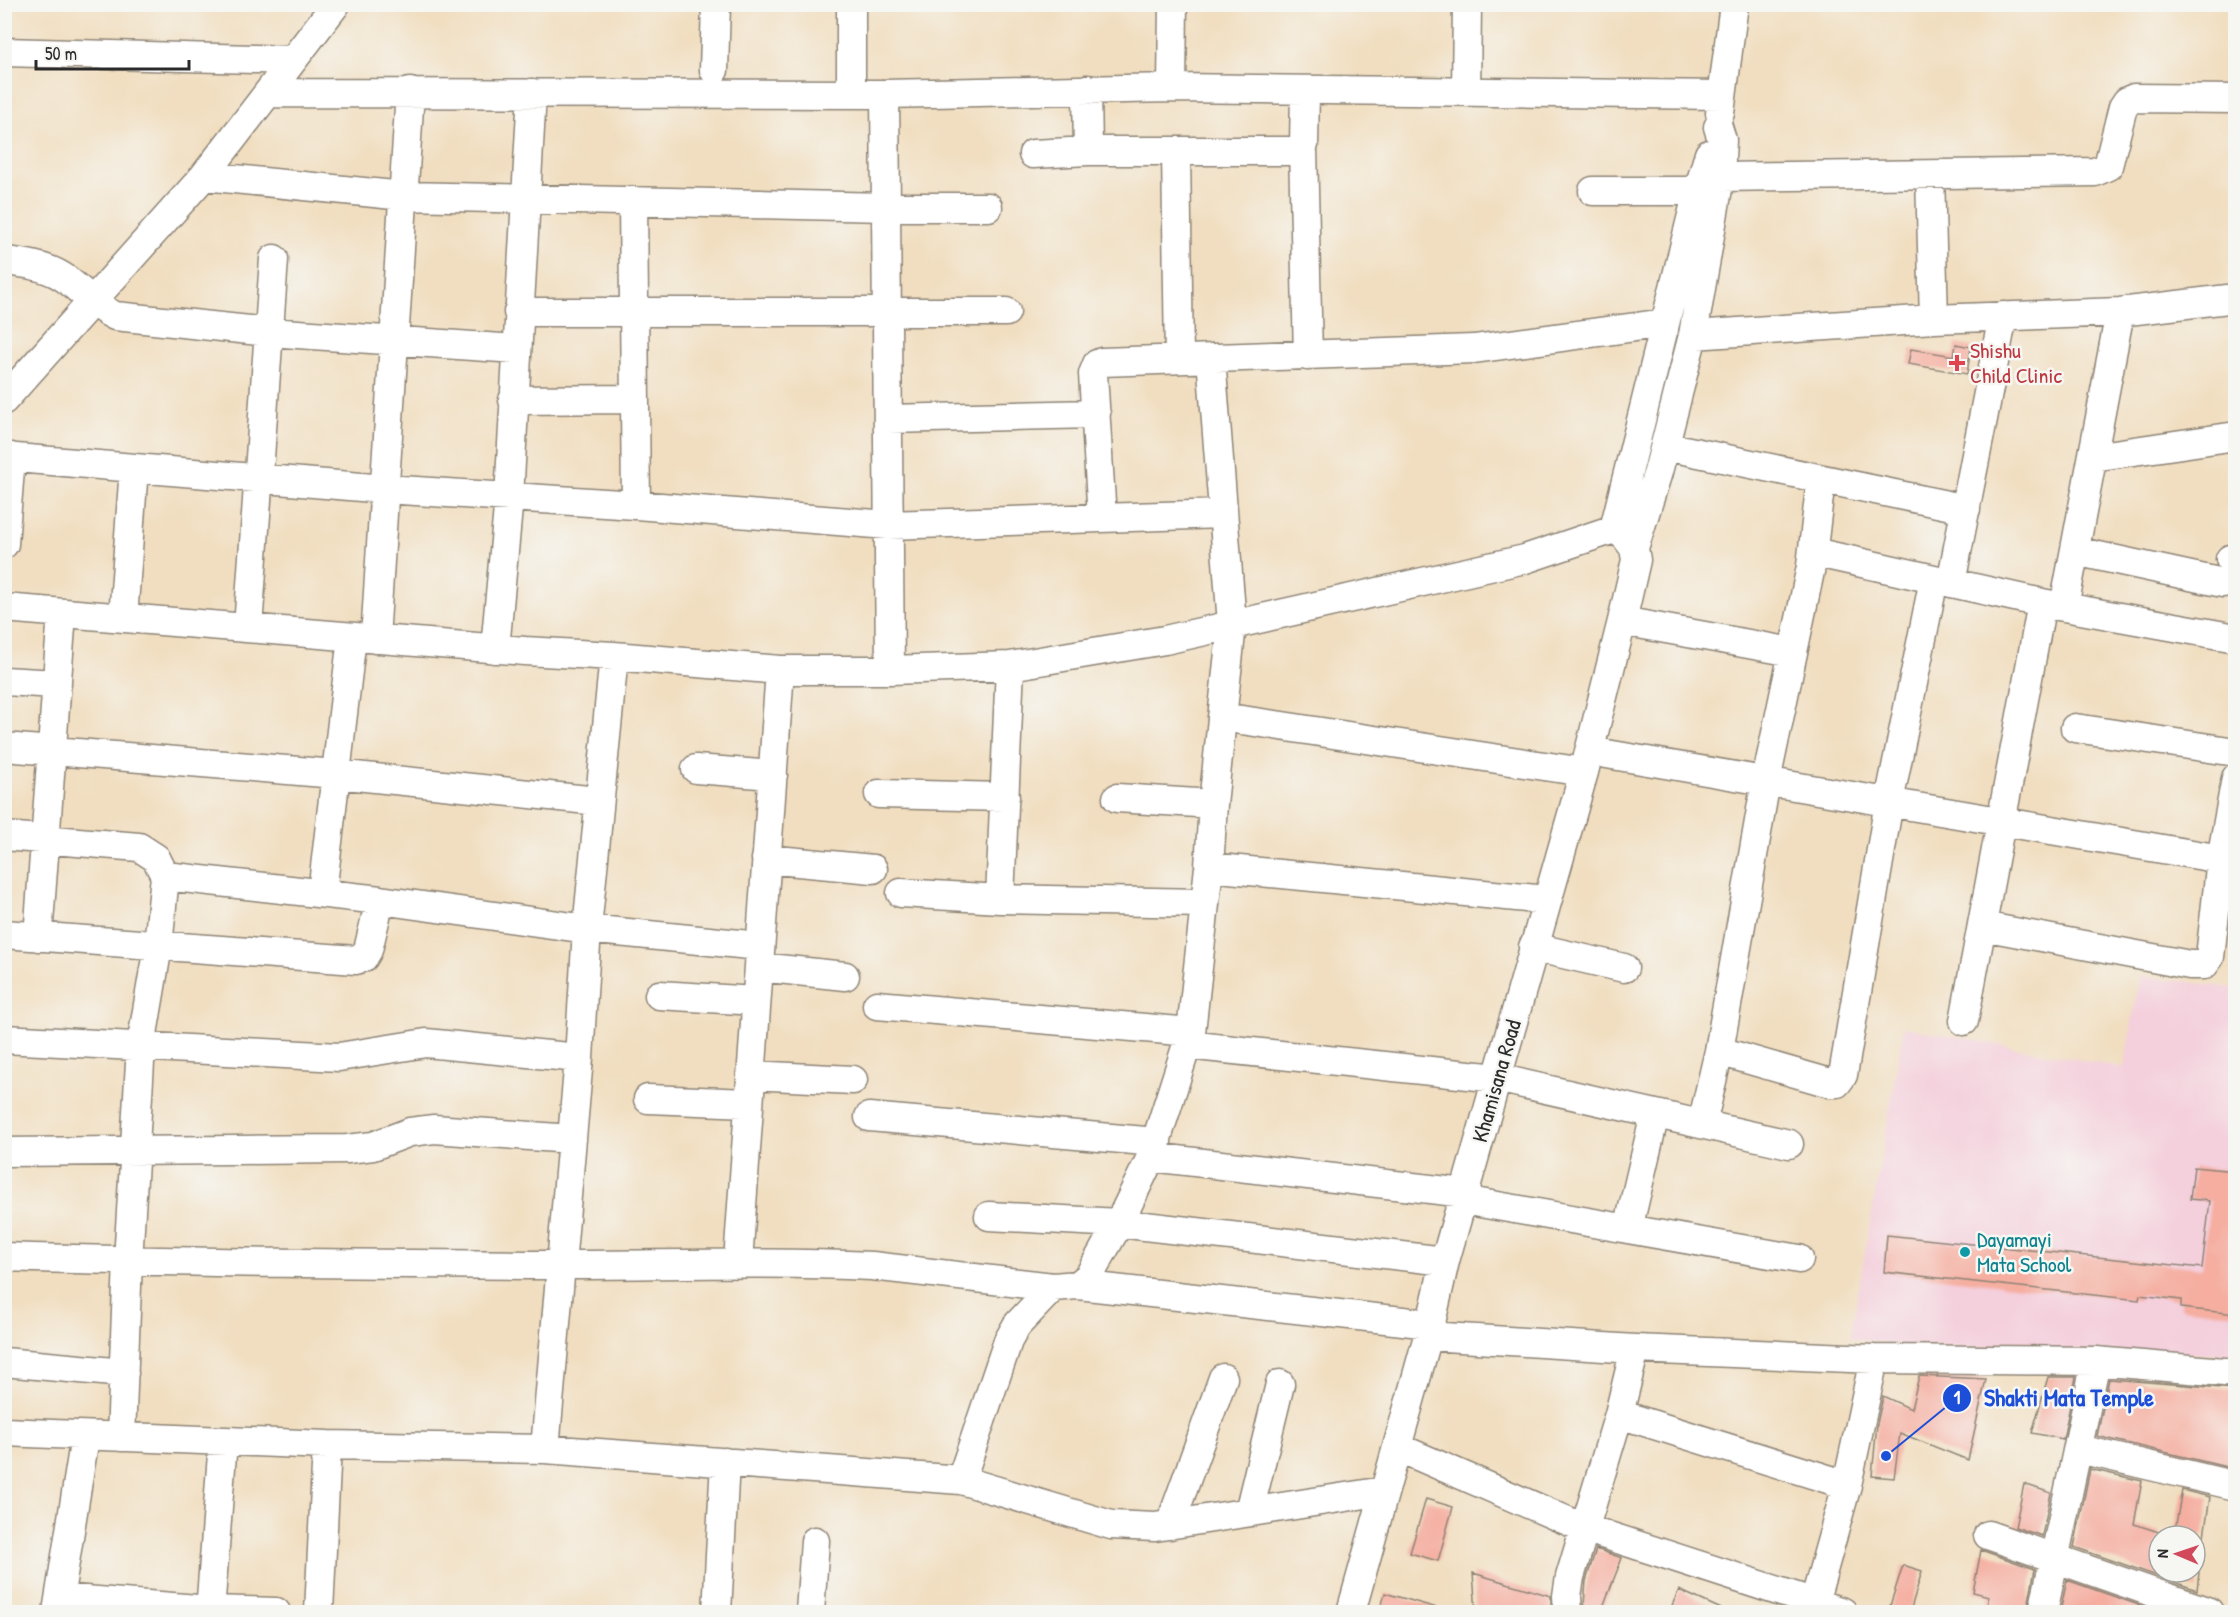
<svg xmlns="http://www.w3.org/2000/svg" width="2240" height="1617" viewBox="0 0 2240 1617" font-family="'Patrick Hand',sans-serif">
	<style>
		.built { fill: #f4cfdc }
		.building { fill: #f5aea0 }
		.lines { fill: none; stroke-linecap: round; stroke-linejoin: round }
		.minor-casing { stroke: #8e8476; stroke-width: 31 }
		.minor { stroke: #fff; stroke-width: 28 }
		.health-dot { fill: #e0444e; stroke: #f6f6f2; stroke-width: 2 }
		.culture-dot { fill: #0f9aa8; stroke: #f6f6f2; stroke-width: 2 }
		.labels { text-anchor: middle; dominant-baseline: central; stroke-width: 5; stroke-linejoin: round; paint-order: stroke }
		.health-label { font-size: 22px; fill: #be3a42; stroke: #f6f6f2; text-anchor: start }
		.street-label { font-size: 22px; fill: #2b2b2b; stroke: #f6f6f2 }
		.culture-label { font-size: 22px; fill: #0d838f; stroke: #f6f6f2; text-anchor: start }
		.leader { fill: none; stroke: #1d4ed8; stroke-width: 2 }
		.callout-dot { fill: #1d4ed8; stroke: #f6f6f2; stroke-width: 2 }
		.mark-label { font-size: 18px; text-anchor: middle; font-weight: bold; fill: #fff }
		.callout-label { font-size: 24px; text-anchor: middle; font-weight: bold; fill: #1d4ed8; stroke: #f6f6f2; stroke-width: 5; stroke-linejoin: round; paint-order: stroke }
	</style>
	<rect width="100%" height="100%" fill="#f6f6f2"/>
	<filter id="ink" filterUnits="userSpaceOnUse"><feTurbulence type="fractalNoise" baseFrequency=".0167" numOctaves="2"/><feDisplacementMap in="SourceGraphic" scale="12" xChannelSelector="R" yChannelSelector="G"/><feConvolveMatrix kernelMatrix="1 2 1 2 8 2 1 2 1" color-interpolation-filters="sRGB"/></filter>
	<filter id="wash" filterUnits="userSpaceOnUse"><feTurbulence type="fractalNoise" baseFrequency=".008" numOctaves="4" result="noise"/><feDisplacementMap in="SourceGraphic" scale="24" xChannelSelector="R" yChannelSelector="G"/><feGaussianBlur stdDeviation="1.35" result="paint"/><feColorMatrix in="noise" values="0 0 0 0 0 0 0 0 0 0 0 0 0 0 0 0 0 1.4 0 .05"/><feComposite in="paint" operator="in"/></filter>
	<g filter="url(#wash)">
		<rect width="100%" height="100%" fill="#f1dec0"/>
		<!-- built -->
		<path class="built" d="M2140 976 2235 988V1355L1906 1346 1850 1338 1904 1027 2124 1068Z"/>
		<g id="blocks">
			<!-- building -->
			<path class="building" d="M1956 344 1971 347 1967 374 1908 364 1911 349 1954 356Z
				M2194 1167 2235 1171V1314L2181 1308V1300L2140 1295 2139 1300 1884 1272 1887 1235 2202 1268 2210 1201 2190 1199Z
				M1919 1376 1986 1379 1968 1460 1900 1433 1894 1478 1872 1476 1877 1424 1883 1396 1911 1409Z
				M2048 1377H2076L2063 1439 2032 1433Z
				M2109 1379 2235 1389V1469L2097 1436Z
				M2090 1469 2142 1481 2134 1524 2159 1532V1572H2199L2197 1590 2074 1547Z
				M2024 1484 2051 1493 2042 1536 2015 1527Z
				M2182 1490 2210 1497 2204 1536H2174Z
				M1426 1499 1453 1507 1438 1561 1410 1553Z
				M1596 1549 1622 1558 1601 1612 1584 1605 1586 1581Z
				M1981 1550 2035 1569 2027 1612H1985L1989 1596 1973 1592Z
				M1903 1565 1922 1571 1910 1612H1888Z
				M1473 1573 1551 1596V1612H1476Z
				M2067 1580 2153 1610 2152 1612H2060Z
				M1679 1590 1728 1612H1669Z
				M1385 1593 1437 1608 1436 1612H1380Z"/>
		</g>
	</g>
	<g filter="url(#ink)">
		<use href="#blocks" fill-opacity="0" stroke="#8e8476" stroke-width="1.5"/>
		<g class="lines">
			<!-- minor casing -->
			<g class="minor-casing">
				<path id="minor" d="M4 52 293 60
					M714 70 716 4
					M1172 88 1173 4
					M1087 89 1088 151
					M1466 92 1467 4
					M269 93 885 94 1172 88 1722 95
					M851 94V4
					M885 94 890 670
					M1720 113 1734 4
					M1303 148 1308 356
					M1176 151 1179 359
					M1033 154 1088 151H1299L1304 145 1305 91
					M1930 175 1934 319
					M204 176 404 196 886 207H988
					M1720 177 2095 172 2108 166 2123 107 2127 101 2134 98 2236 99
					M1593 191H1698
					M633 201 636 505
					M4 261C24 263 46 266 63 277 81 289 95 307 115 316L269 332 516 349
					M518 312H1006
					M1693 335 1934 319 2120 312 2236 298
					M4 400 204 176 336 4
					M513 400 635 399
					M888 419 1096 414
					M1665 446 1966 509
					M4 457 385 489 636 505 888 525 1223 514
					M2093 457 2236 436
					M1102 518 1093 374 1097 364 1102 362 1474 349 1665 323
					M1614 529 1698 191 1709 154
					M4 544 11 457
					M2075 551 2223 583
					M2230 559 2236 558
					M1811 566 1821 479
					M1951 583 2003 316
					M2064 607 2120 312
					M4 608 525 651 614 656 780 670H890L1010 666 1165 640 1525 559 1614 529 1625 536 1634 548
					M123 618 134 468
					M1622 621 1793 652
					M248 628 274 259
					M375 639 410 92
					M495 649 509 497 532 93
					M4 681 57 684
					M1222 717 1584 772
					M2075 728 2236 752
					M4 747 336 774 598 801
					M1589 751 2221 859
					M696 769 773 775
					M879 794 1005 797
					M1117 798 1213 804
					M4 836 139 847 156 858 165 876 158 946 141 1046 128 1261 121 1437
					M766 859 873 869
					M1209 867 1546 900
					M165 876 380 900 587 929 760 946
					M322 893 352 637
					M901 893 1000 899 1204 903
					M1000 899 1010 666
					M1982 926 2190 965H2204L2210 957 2221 859 2236 778
					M4 934 356 960 364 957 368 950 380 900
					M38 937 62 613
					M1533 947 1624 968
					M759 967 845 976
					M659 995 756 1001
					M877 1005 1191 1032
					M1964 1021 2042 603
					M4 1039 339 1057 426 1043 579 1058
					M1187 1045 1497 1078 1789 1144
					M1719 1051 1830 1083H1837L1843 1075 1889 802 1934 579
					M751 1075 853 1080
					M648 1099 749 1103
					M869 1117 1157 1142
					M1702 1124 1719 1051 1766 781 1813 557 1817 554H1822L2042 603 2236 638
					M4 1152 347 1149 373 1146 410 1132 434 1129 571 1139
					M1151 1157 1465 1193
					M1463 1200 1799 1259
					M989 1216 1119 1223 1445 1261
					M1628 1229 1655 1114
					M4 1257C189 1263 374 1264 558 1265 663 1265 767 1261 872 1266L1053 1287
					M738 1262 780 670
					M1078 1285 1430 1324
					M1428 1336 1635 1349 1874 1359 2096 1361 2236 1373
					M4 1362 124 1373
					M1619 1414 1847 1485
					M4 1432 327 1445 545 1449 961 1480 1111 1525 1155 1527 1384 1491
					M1397 1447 1584 1528 1843 1612
					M545 1449 579 1058 587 929 614 656
					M2079 1449 2236 1486
					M961 1480 1008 1341 1017 1325 1053 1287 1078 1285 1089 1276 1119 1223 1151 1157 1191 1032 1209 867 1213 804 1232 624 1211 358
					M1249 1512 1280 1384
					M1170 1525 1223 1378
					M1988 1535 2209 1612
					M60 1598 210 1610 276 1612
					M57 1612 85 1437
					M210 1612 223 1441
					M319 1612 327 1445
					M717 1612 725 1462
					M810 1612 815 1541
					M1351 1612 1428 1336 1445 1261 1584 772 1622 621 1636 560 1634 548 1658 472 1693 335 1720 177 1722 140 1718 127
					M1568 1612 1567 1596 1570 1577 1619 1414 1635 1349
					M1809 1612 1814 1603 1847 1485 1874 1359
					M2043 1612 2096 1361"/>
			</g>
			<!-- minor -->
			<use href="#minor" class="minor"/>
		</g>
	</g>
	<!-- markers -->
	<path class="health-dot" d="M1954 354h6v6h6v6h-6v6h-6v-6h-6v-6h6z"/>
	<circle class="culture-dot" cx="1965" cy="1252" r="6"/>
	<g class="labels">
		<!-- health labels -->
		<g class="health-label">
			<text x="1970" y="350">Shishu<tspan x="1970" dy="25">Child Clinic</tspan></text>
		</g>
		<!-- street labels -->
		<g class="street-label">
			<text transform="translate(1496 1081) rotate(-74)">Khamisana Road</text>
		</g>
		<!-- culture labels -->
		<g class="culture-label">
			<text x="1977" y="1239">Dayamayi<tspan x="1977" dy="25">Mata School</tspan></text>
		</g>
	</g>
	<!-- callouts -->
	<path class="leader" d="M1886 1456L1957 1398"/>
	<g class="callout-dot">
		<circle cx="1886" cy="1456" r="6"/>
		<circle cx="1957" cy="1398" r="15"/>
	</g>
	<g class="mark-label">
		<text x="1957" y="1404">1</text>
	</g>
	<g class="callout-label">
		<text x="2069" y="1406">Shakti Mata Temple</text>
	</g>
	<!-- margin -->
	<rect width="2240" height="1617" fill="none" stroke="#f6f6f2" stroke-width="24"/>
	<!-- north arrow -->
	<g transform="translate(2177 1554) rotate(272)"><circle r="28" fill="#f6f6f2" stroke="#a5a5a2" stroke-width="1.5"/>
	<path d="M0-4.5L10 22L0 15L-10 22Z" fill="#d1495b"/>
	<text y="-9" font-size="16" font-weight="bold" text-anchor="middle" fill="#2b2b2b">N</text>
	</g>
	<!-- scale -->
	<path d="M36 60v9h153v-9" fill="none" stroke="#2b2b2b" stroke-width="3"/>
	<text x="45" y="60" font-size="18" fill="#2b2b2b" stroke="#f6f6f2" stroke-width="4.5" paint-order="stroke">50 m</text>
</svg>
